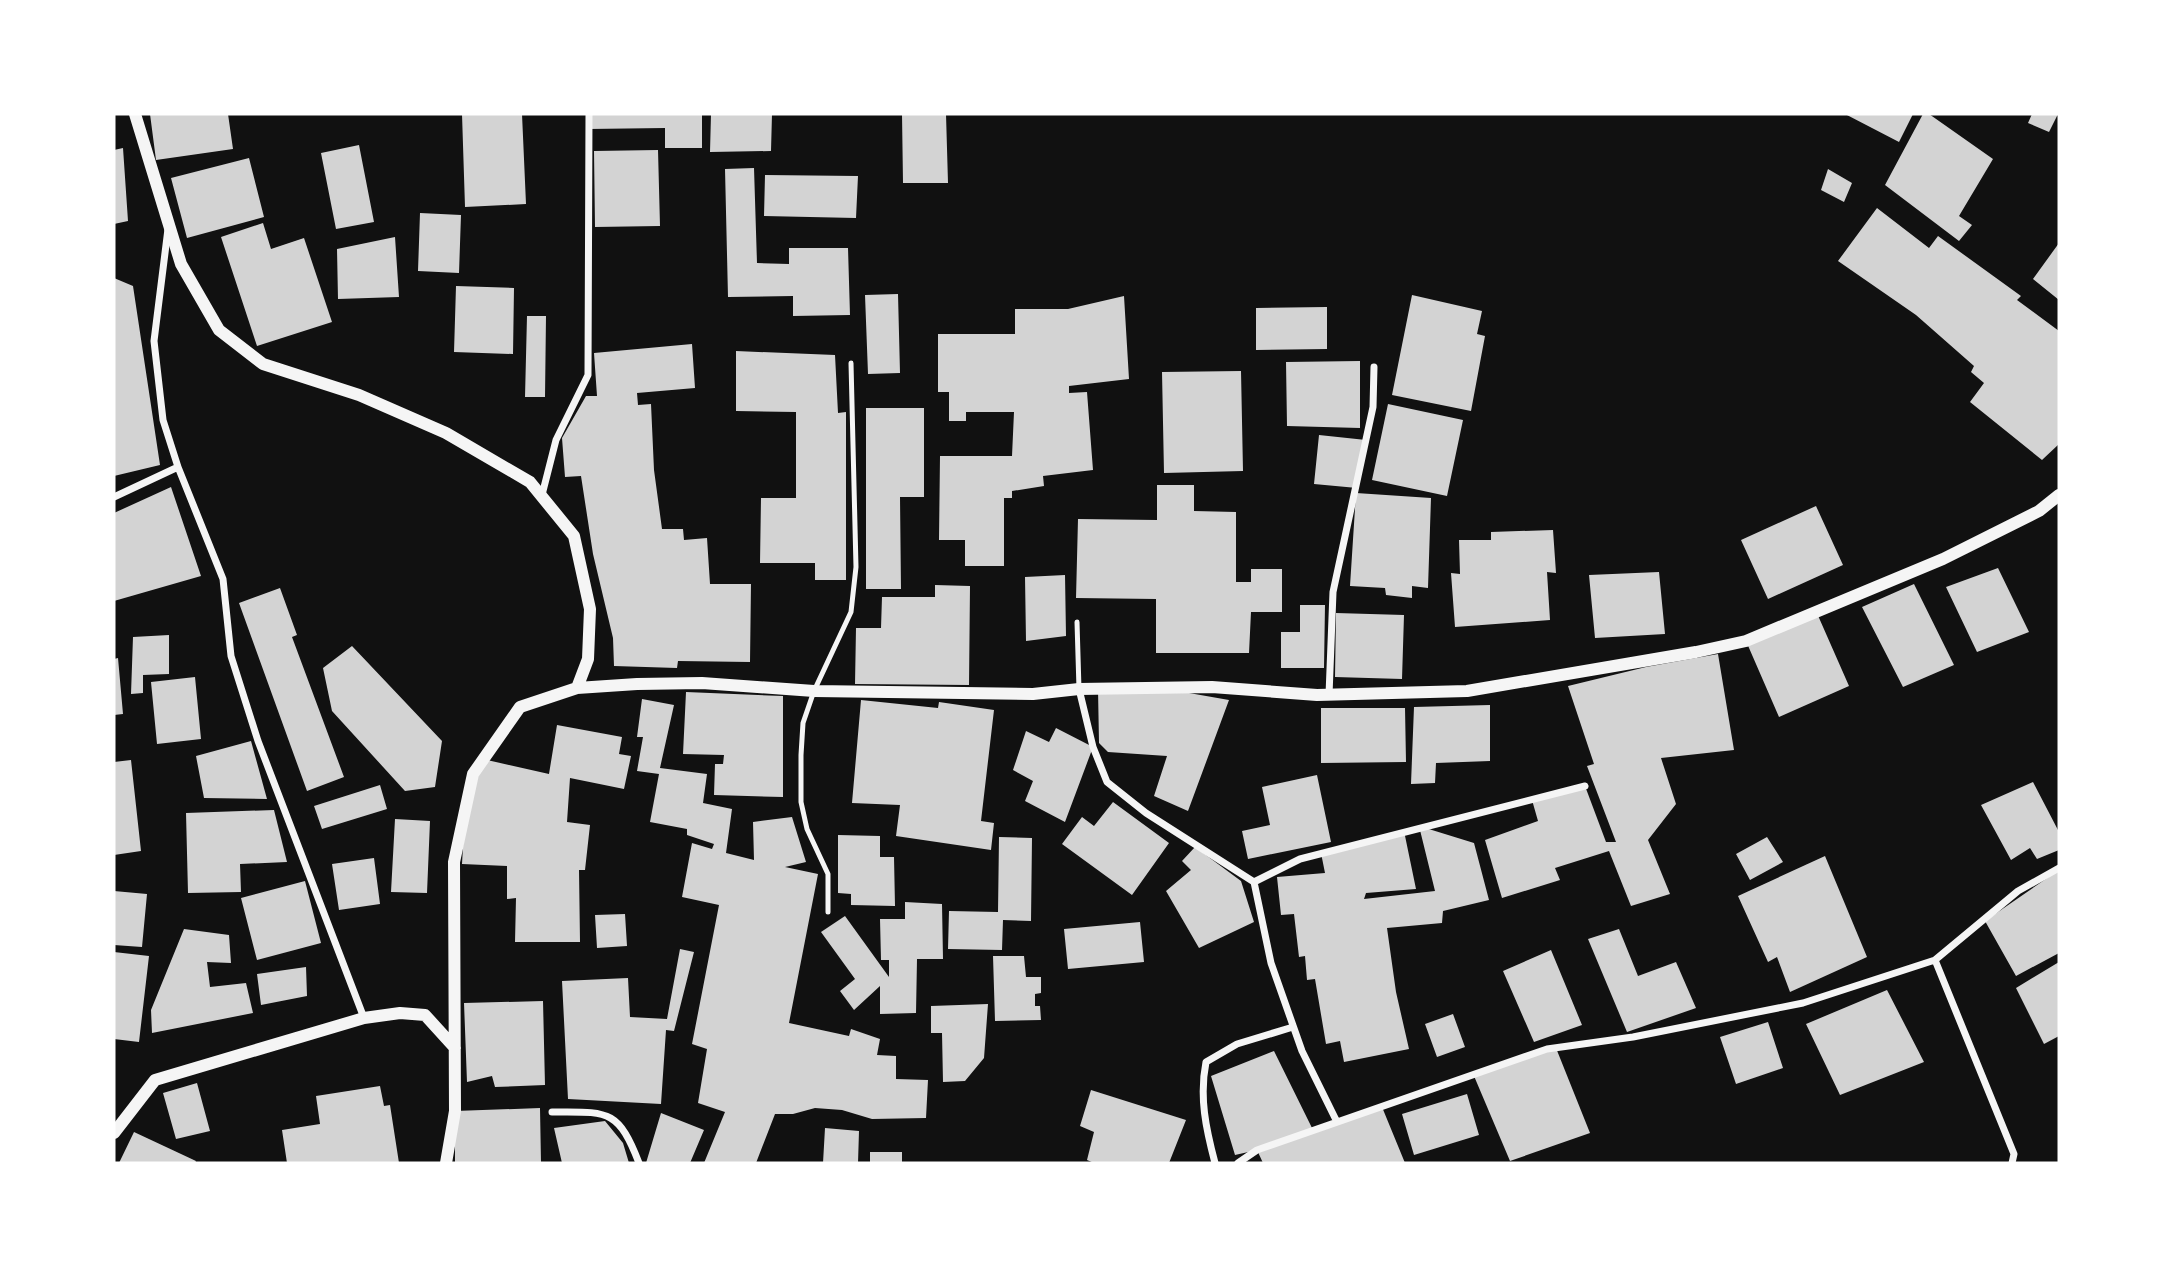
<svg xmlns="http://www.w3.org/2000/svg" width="2173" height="1277" viewBox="0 0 2173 1277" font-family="Barlow,sans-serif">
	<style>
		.building { fill: #d3d3d3 }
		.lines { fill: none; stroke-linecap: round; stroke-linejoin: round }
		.service { stroke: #f5f5f5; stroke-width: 5 }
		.minor { stroke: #f5f5f5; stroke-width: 7 }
		.tertiary { stroke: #f5f5f5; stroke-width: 12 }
	</style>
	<rect width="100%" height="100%" fill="#111"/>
	<!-- building -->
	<path class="building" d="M150 114H228L233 149 156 160Z
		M462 114H522L526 204 465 207Z
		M589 114H702V148H665V128L588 129Z
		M711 114H772L771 151 710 152Z
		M902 114H946L948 183H903Z
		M1845 114H1913L1899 142Z
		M1923 114H1929L1993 159 1959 216 1972 225 1959 241 1885 185Z
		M2032 114H2058L2049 132 2028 123Z
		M359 145 374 222 336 229 321 153Z
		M123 148 128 221 114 224V150Z
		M658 150 660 226 595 227 594 151Z
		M249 158 264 217 187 238 171 178Z
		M754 168 757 263 789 264V248H848L850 315 793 316V296L728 297 725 169Z
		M1828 169 1852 183 1844 202 1821 190Z
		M765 175 858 176 856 218 764 216Z
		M1877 208 1929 248 1938 236 2021 296 2017 300 2059 331V444L2042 460 1970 402 1984 383 1971 372 1974 366 1916 315 1838 261Z
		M420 213 461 215 459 273 418 271Z
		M263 223 271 249 304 238 332 322 257 346 221 237Z
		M395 237 399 297 338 299 337 249Z
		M2059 243V300L2033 279Z
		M114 278 133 286 160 465 114 476Z
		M456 286 514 288 513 354 454 352Z
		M898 294 900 373 868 374 865 295Z
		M1412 295 1482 311 1477 334 1485 336 1471 411 1392 395Z
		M1124 296 1129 379 1069 386V393L1087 392 1093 470 1043 476 1044 486 1012 491V498H1004V566H965V540H939L940 456H1012L1014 412H966V421H949V392H938V334H1015V309H1068Z
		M1327 307V349L1256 350V308Z
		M527 316H546L545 397H525Z
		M692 344 695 388 637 393 638 405 651 404 654 470 662 529H683L684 540 707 538 710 584H751L750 662 678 661 677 668 614 666 613 638 593 554 581 476 565 477 562 438 586 396H597L594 353Z
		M736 351 835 355 838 413 846 412V580H815V563H760L761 498H796V412L736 411Z
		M1360 361V428L1287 426 1286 362Z
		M1241 371 1243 471 1164 473 1162 372Z
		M1388 404 1463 420 1447 496 1372 480Z
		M866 408H924V497H900L901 589H866Z
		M1319 435 1366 440 1357 488 1314 484Z
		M1157 485H1194V511L1236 512V582H1251V569H1282V612H1251L1249 653H1156V599L1076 598 1078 519 1157 520Z
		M171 487 201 576 114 601V513Z
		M1356 493 1431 498 1428 588 1412 586V598L1386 595 1385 588 1350 586Z
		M1816 506 1843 565 1768 599 1741 540Z
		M1553 530 1556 573 1547 572 1550 620 1455 627 1451 573 1460 574 1459 540H1491V532Z
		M1998 568 2029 632 1977 652 1946 587Z
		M1659 572 1665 634 1595 638 1589 575Z
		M1065 575 1066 636 1026 641 1025 577Z
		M1914 584 1954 665 1903 687 1862 607Z
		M935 585 970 586 969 685 855 684 856 628H881L882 597H935Z
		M280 588 297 635 292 637 344 777 307 791 239 603Z
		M1300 605H1325L1324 668H1281V632H1300Z
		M1816 611 1849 686 1779 717 1746 641Z
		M1336 613 1404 615 1402 679 1335 677Z
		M169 635V674L143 675V693L131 694 133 637Z
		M352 646 442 741 435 787 405 791 332 711 323 668Z
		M1718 654 1734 750 1661 758 1676 804 1648 840 1670 894 1631 906 1609 851 1555 868 1560 880 1502 898 1485 840 1538 821 1532 800 1585 786 1606 842H1616L1587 766 1594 764 1568 686 1646 667Z
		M118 658 123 714 114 715V659Z
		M195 677 201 739 157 744 151 682Z
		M1098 689 1189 693 1229 700 1188 811 1154 796 1167 756 1108 752 1099 743Z
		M686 692 783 696V797L714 795 715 764H723L724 755 683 754Z
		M642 699 674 705 660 768 707 774 703 803 732 809 726 853 754 860 753 822 792 817 806 862 785 867 818 874 789 1023 849 1036 851 1029 880 1039 877 1055 896 1056V1079L928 1080 926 1118 872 1119 842 1110 815 1108 793 1114H775L756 1163H704L725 1112 698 1103 707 1049 692 1044 719 905 682 897 692 843 712 849 714 844 687 835V829L650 822 659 774 637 771 643 737H637Z
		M861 700 938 708 939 702 994 710 981 821 994 823 991 850 896 836 900 805 852 803Z
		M1490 705V761L1436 763 1435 783 1411 784 1414 707Z
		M1321 708H1405L1406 762 1321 763Z
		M557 725 622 737 619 754 631 756 624 789 570 778 567 822 590 825 585 870H579L580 942H515L516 898 507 899V866L462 864 465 811 473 774 487 760 549 774Z
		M1056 728 1093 747 1065 822 1025 801 1033 781 1013 770 1026 731 1049 742Z
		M251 741 267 799 204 798 196 756Z
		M131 760 141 851 114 855V762Z
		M1317 775 1331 842 1248 859 1242 831 1270 825 1262 787Z
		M2033 782 2059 832V850L2037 859 2030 848 2011 860 1981 805Z
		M380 785 387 809 322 829 314 806Z
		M1113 802 1169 843 1132 895 1062 844 1082 817 1094 826Z
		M274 810 287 862 240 864 241 892 188 893 186 813Z
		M395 819 430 821 427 893 391 892Z
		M1419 826 1474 843 1489 900 1443 911 1442 923 1387 928 1396 992 1409 1049 1344 1062 1340 1041 1326 1044 1315 979 1307 980 1305 956 1299 957 1294 914 1281 915 1277 877 1325 873 1321 853 1404 831 1416 889 1366 893 1364 899 1435 891Z
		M838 835 880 836V857H894L895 906 851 905V894L838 893Z
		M999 837 1032 838 1031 921 1003 920 1002 950 948 949 949 911 998 912Z
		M1767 837 1783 862 1750 880 1736 854Z
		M1195 847 1241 881 1254 922 1199 948 1166 891 1191 870 1182 861Z
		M1825 856 1867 957 1790 992 1777 957 1768 962 1738 896Z
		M374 858 380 904 339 910 332 864Z
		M2059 870V953L2016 976 1985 921Z
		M305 881 321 943 257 960 241 898Z
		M114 891 147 894 142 947 114 945Z
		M905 902 942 904 943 959H917L916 1013 880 1014V986L854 1010 840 991 855 979 821 932 845 916 889 977V960H881L880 919H905Z
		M625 914 627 946 597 948 595 915Z
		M1140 922 1144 962 1068 969 1064 929Z
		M184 929 229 935 231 963 207 962 210 987 246 983 253 1013 152 1033 151 1010Z
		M1619 929 1638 976 1676 962 1696 1008 1627 1032 1588 939Z
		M680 949 694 952 674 1031 666 1030 661 1104 568 1099 562 981 628 978 630 1017 667 1019Z
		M1551 950 1582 1025 1534 1042 1503 971Z
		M114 952 149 956 139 1042 114 1039Z
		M993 956H1024L1026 977H1041V993L1035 994V1006H1040L1041 1020 995 1021Z
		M2059 962V1036L2044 1044 2016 988Z
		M306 967 307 996 261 1005 257 974Z
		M1887 990 1924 1062 1840 1095 1806 1024Z
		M543 1001 545 1085 495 1087 492 1076 467 1082 464 1003Z
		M988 1004 984 1058 965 1081 943 1082 942 1033H931V1006Z
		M1453 1014 1465 1047 1437 1057 1425 1024Z
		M1768 1022 1783 1068 1736 1084 1720 1037Z
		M1556 1048 1590 1133 1510 1161 1474 1076Z
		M1274 1051 1313 1130 1382 1107 1405 1163H1263L1257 1150 1235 1155 1211 1076Z
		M197 1083 210 1131 176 1139 163 1093Z
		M380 1086 384 1106 390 1105 399 1163H287L282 1130 320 1124 316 1096Z
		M1091 1090 1186 1120 1169 1163H1094L1087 1160 1094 1132 1080 1126Z
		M1467 1094 1479 1135 1414 1155 1402 1114Z
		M540 1108 541 1163H455V1111Z
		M661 1113 704 1130 690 1163H646Z
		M605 1121 623 1143 629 1163H562L554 1128Z
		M825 1128 859 1131 858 1163H823Z
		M134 1132 196 1161 195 1163H119Z
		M870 1152H902V1163H870Z"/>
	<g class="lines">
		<!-- service -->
		<path class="service" d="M1077 622 1079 689
			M828 912V874L807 829 801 802V755L803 723 814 691 851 612 856 567 851 363"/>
		<!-- minor -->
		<path class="minor" d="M168 229 154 341 163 420 178 467 223 579 231 656 258 741 364 1018
			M542 495 556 440 588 375 589 114
			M114 497 178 467
			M1079 689 1093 747 1107 782 1146 813 1254 882 1271 963 1302 1051 1337 1122
			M1329 695 1333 592 1373 407 1374 367
			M1254 882 1300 859 1585 786
			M552 1112C607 1112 618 1108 639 1163
			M1215 1163C1206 1129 1199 1097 1206 1062L1237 1044 1293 1027
			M1238 1163 1257 1150 1547 1049 1633 1037 1803 1003 1935 960
			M2012 1163 2014 1154 1935 960 2018 891 2059 868"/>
		<!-- tertiary -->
		<path class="tertiary" d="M135 114 181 264 219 330 263 364 359 395 446 433 530 482 574 536 590 609 588 659 577 688
			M114 1133 155 1080 364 1018 400 1013 425 1015 455 1048
			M446 1163 455 1111 454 862 473 774 520 707 577 688 637 684 702 683 814 691 1033 694 1079 689 1212 687 1317 695 1467 691 1696 652 1746 641 1943 559 2039 511 2059 495"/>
	</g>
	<!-- border -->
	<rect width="2173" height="1277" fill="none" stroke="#ffffff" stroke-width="231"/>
</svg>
